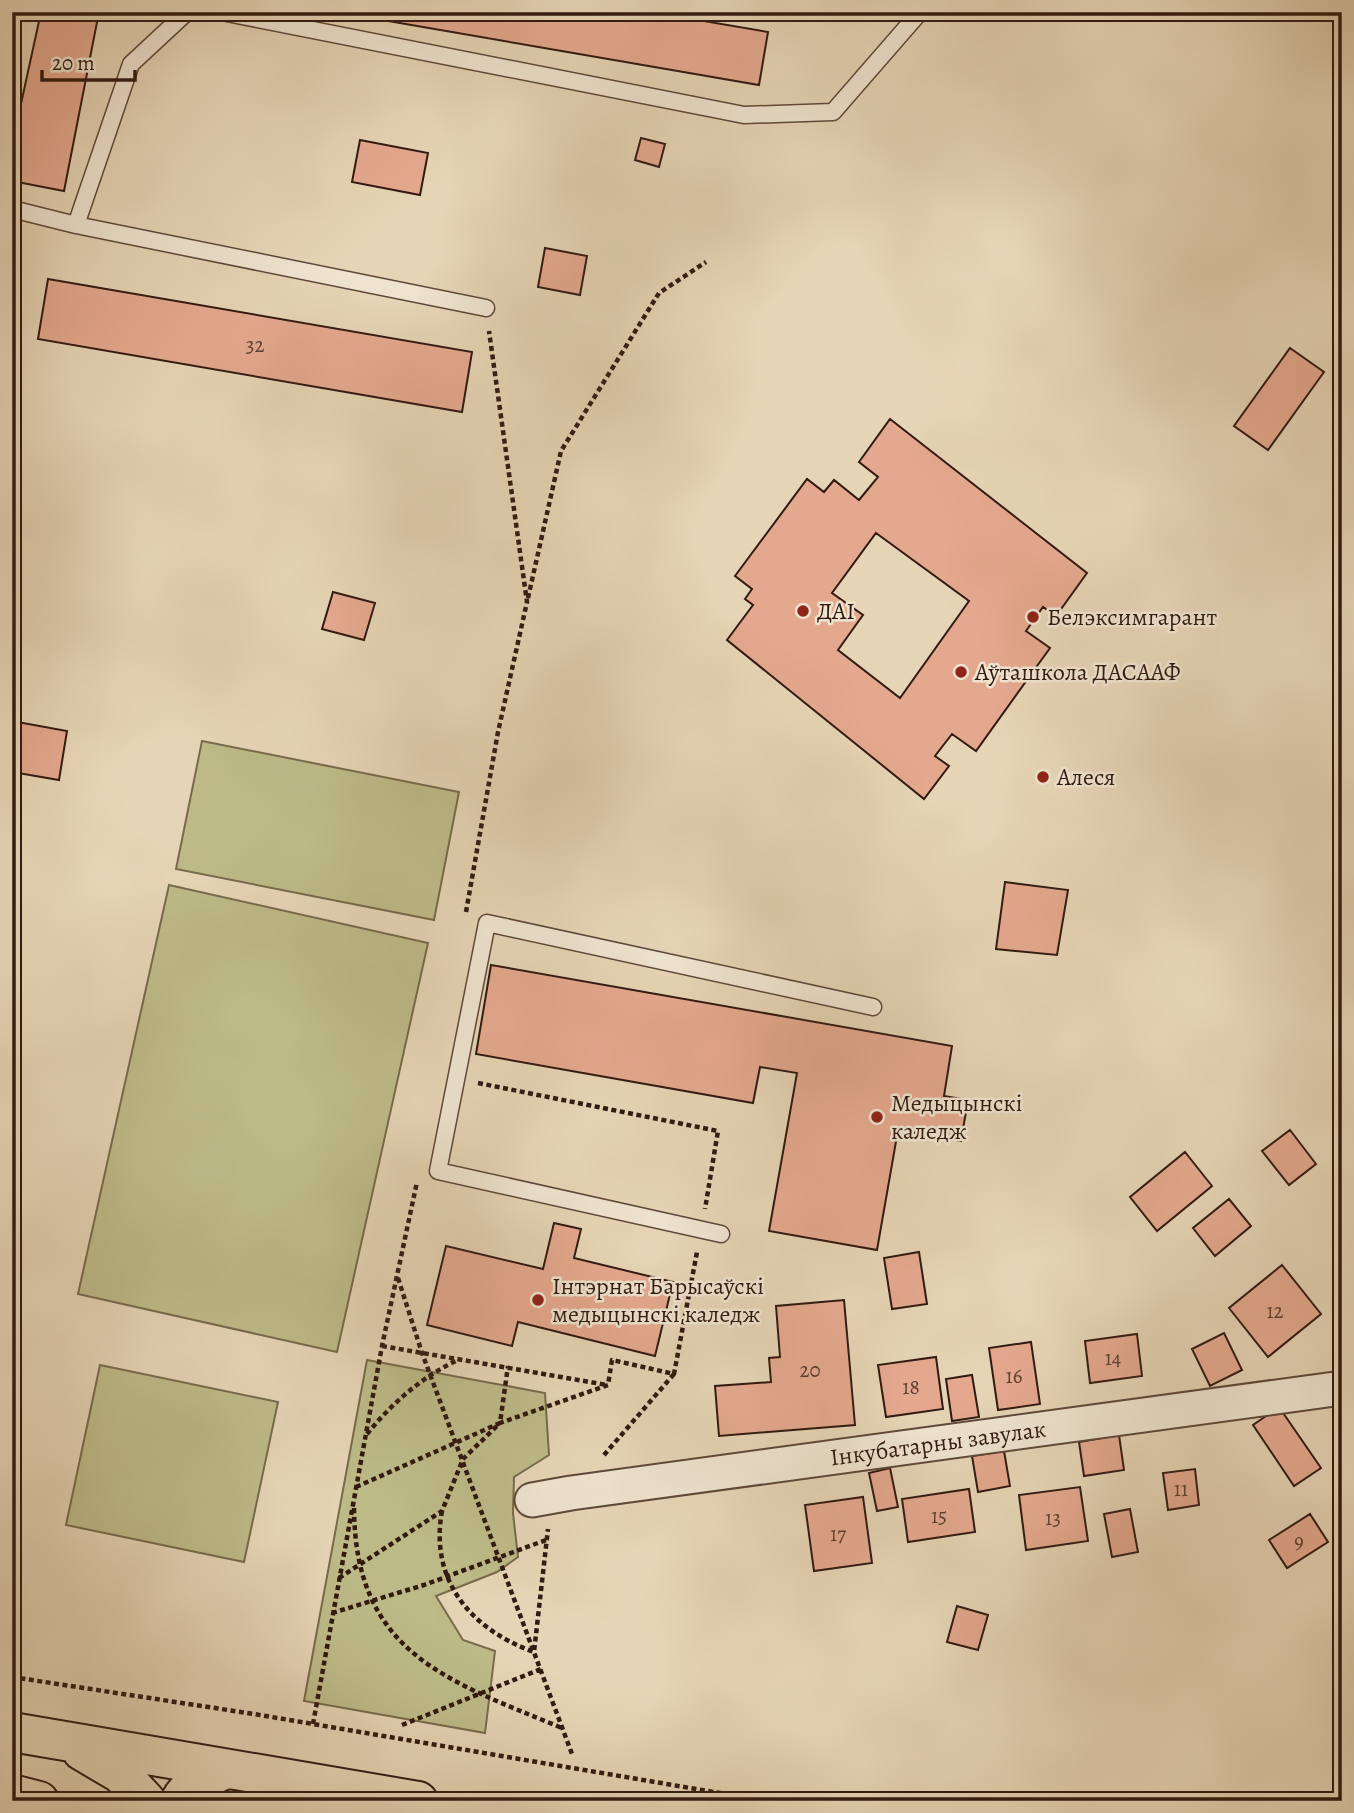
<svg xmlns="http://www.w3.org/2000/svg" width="1354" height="1813" viewBox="0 0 1354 1813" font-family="Alegreya,serif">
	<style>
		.green { fill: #bdba88; stroke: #786a4c; stroke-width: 2 }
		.building { fill: #e4a88e; stroke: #321a11; stroke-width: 2; fill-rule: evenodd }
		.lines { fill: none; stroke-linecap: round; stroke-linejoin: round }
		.service-casing { stroke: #5f483a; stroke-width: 19 }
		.minor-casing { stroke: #5f483a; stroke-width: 37 }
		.primary-casing { stroke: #321a11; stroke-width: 42 }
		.path { stroke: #321a11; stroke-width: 4.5; stroke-dasharray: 5 3.5; stroke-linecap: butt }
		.service { stroke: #eee3cf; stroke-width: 16 }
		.minor { stroke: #eee3cf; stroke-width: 33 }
		.primary { stroke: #e5d4b5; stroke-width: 38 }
		.poi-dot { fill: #8f2418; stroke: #eee3cf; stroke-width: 2.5 }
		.labels { text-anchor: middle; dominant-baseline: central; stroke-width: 5; stroke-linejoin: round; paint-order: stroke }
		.number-label { font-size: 21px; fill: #5e3e30 }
		.poi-label { font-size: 24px; fill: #321a11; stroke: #eee3cf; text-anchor: start }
		.street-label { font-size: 24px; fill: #321a11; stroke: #eee3cf }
	</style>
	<rect width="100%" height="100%" fill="#e5d4b5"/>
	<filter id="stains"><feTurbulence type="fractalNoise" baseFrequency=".00286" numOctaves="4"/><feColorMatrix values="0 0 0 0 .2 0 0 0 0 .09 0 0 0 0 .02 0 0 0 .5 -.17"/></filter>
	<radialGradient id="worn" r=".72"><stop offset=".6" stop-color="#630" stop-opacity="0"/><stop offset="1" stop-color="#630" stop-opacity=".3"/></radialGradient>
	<!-- green -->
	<path class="green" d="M202 741 459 792 434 920 176 869Z
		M169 885 428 943 337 1352 78 1294Z
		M367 1360 545 1393 549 1455 514 1477 513 1513 518 1557 497 1572 436 1596 463 1640 495 1651 485 1733 304 1701Z
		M100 1365 278 1402 244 1562 66 1525Z"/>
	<!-- building -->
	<path class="building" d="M41 12H99L64 191 12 181V145Z
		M336 12H651L768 32 759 85Z
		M641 138 665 144 659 167 635 160Z
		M360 140 428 153 420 195 352 182Z
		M545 248 587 256 580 295 538 287Z
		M48 279 472 352 462 412 38 339Z
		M1290 348 1324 372 1268 450 1234 426Z
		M890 419 1087 573 1056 616 1043 607 1026 631 1050 648 976 751 952 734 935 756 949 766 924 799 727 640 753 605 745 599 752 589 735 576 807 479 824 492 834 480 859 500 878 477 859 462ZM876 533 969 601 900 698 838 650 863 615 832 593Z
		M333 592 375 603 364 640 322 629Z
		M12 721 67 731 59 780 12 772Z
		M1005 882 1068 890 1057 955 996 949Z
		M491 965 952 1046 944 1096 968 1100 961 1141 898 1130 877 1250 769 1231 797 1073 760 1067 753 1103 476 1054Z
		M1290 1130 1316 1164 1289 1185 1262 1151Z
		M1185 1152 1212 1186 1157 1231 1130 1197Z
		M1229 1199 1251 1226 1215 1256 1193 1228Z
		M554 1223 581 1229 574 1258 673 1282 655 1356 518 1322 512 1346 427 1325 446 1246 543 1269Z
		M919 1252 927 1304 892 1309 884 1258Z
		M1282 1265 1321 1314 1268 1357 1229 1308Z
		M844 1300 855 1425 719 1436 715 1386 771 1382 769 1358 780 1357 776 1306Z
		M1224 1333 1242 1370 1210 1386 1192 1349Z
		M1137 1334 1142 1376 1090 1383 1085 1341Z
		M1031 1342 1040 1404 998 1410 989 1348Z
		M936 1357 943 1409 886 1417 878 1365Z
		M972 1375 979 1417 952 1421 946 1379Z
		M1279 1407 1321 1468 1294 1486 1253 1425Z
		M1119 1435 1124 1470 1084 1476 1079 1442Z
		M1004 1451 1010 1486 978 1492 972 1456Z
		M890 1468 898 1507 877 1511 869 1473Z
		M1195 1469 1199 1505 1168 1510 1163 1473Z
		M1080 1487 1088 1541 1026 1550 1019 1495Z
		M969 1489 975 1532 908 1542 902 1499Z
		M863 1497 872 1563 814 1571 805 1505Z
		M1130 1509 1138 1552 1112 1557 1104 1514Z
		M1310 1514 1328 1542 1287 1568 1269 1540Z
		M957 1606 988 1615 978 1650 947 1642Z"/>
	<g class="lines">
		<!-- service casing -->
		<g class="service-casing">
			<path id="service" d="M222 12 744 115 833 112 920 12
				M12 209 76 225 131 64 187 12
				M76 225 486 308
				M721 1234 438 1171 487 923 873 1007"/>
		</g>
		<!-- minor casing -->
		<g class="minor-casing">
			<g id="minor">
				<path id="s1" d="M532 1500 571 1493 1342 1388"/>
			</g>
		</g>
		<!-- primary casing -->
		<g class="primary-casing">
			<path id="primary" d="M12 1732 418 1801
				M82 1751 121 1774 146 1801
				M12 1794 39 1801
				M180 1801C189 1783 209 1777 226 1769"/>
		</g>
		<!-- path -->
		<path class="path" d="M528 598 561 451 659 293 706 262
			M466 912 498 732 527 602 489 331
			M478 1083 718 1131 705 1209
			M398 1278 422 1353 572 1754
			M382 1346 607 1385
			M367 1434C392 1403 424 1375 460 1359
			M604 1455 674 1374
			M356 1487 500 1423 508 1366
			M354 1508C355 1653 446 1680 562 1728
			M442 1511C429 1581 472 1630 534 1652L548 1529
			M339 1578 442 1511 463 1459 500 1423 608 1385 612 1360 674 1374 697 1252
			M332 1613 424 1585 546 1540
			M12 1677 254 1714 767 1801
			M313 1724 382 1346 417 1182
			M402 1725 541 1669"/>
		<!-- service -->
		<use href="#service" class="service"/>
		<!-- minor -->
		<use href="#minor" class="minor"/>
		<!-- primary -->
		<use href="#primary" class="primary"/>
	</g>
	<!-- markers -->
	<g class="poi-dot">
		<circle cx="803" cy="611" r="7"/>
		<circle cx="1033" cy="617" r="7"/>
		<circle cx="961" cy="672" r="7"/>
		<circle cx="1043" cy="777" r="7"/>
		<circle cx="877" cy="1117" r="7"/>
		<circle cx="538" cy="1300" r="7"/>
	</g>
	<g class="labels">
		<!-- number labels -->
		<g class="number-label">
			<text x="255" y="345">32</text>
			<text x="1275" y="1311">12</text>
			<text x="1113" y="1358">14</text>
			<text x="810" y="1370">20</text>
			<text x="1014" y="1376">16</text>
			<text x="911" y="1387">18</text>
			<text x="1181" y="1489">11</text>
			<text x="939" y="1516">15</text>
			<text x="1053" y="1518">13</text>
			<text x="838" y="1534">17</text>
			<text x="1299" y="1541">9</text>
		</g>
		<!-- poi labels -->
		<g class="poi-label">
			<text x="817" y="611">ДАІ</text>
			<text x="1047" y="617">Белэксимгарант</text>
			<text x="975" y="672">Аўташкола ДАСААФ</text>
			<text x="1057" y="777">Алеся</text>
			<text x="891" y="1103">Медыцынскі<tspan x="891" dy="28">каледж</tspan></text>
			<text x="552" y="1286">Інтэрнат Барысаўскі<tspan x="552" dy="28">медыцынскі каледж</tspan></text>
		</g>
		<!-- street labels -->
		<g class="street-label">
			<text stroke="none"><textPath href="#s1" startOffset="410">Інкубатарны завулак</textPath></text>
		</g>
	</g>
	<!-- margin -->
	<rect width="1354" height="1813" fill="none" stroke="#e5d4b5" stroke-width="42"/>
	<rect x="14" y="14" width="1326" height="1785" fill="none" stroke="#321a11" stroke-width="3.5"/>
	<rect x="21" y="21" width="1312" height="1771" fill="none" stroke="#321a11" stroke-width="2"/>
	<!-- scale -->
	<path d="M42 70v10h93v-10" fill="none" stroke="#321a11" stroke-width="3.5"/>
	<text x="52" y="70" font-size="21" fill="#321a11" stroke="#eee3cf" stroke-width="5" paint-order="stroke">20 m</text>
	<rect width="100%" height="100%" filter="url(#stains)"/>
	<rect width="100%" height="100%" fill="url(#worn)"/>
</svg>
